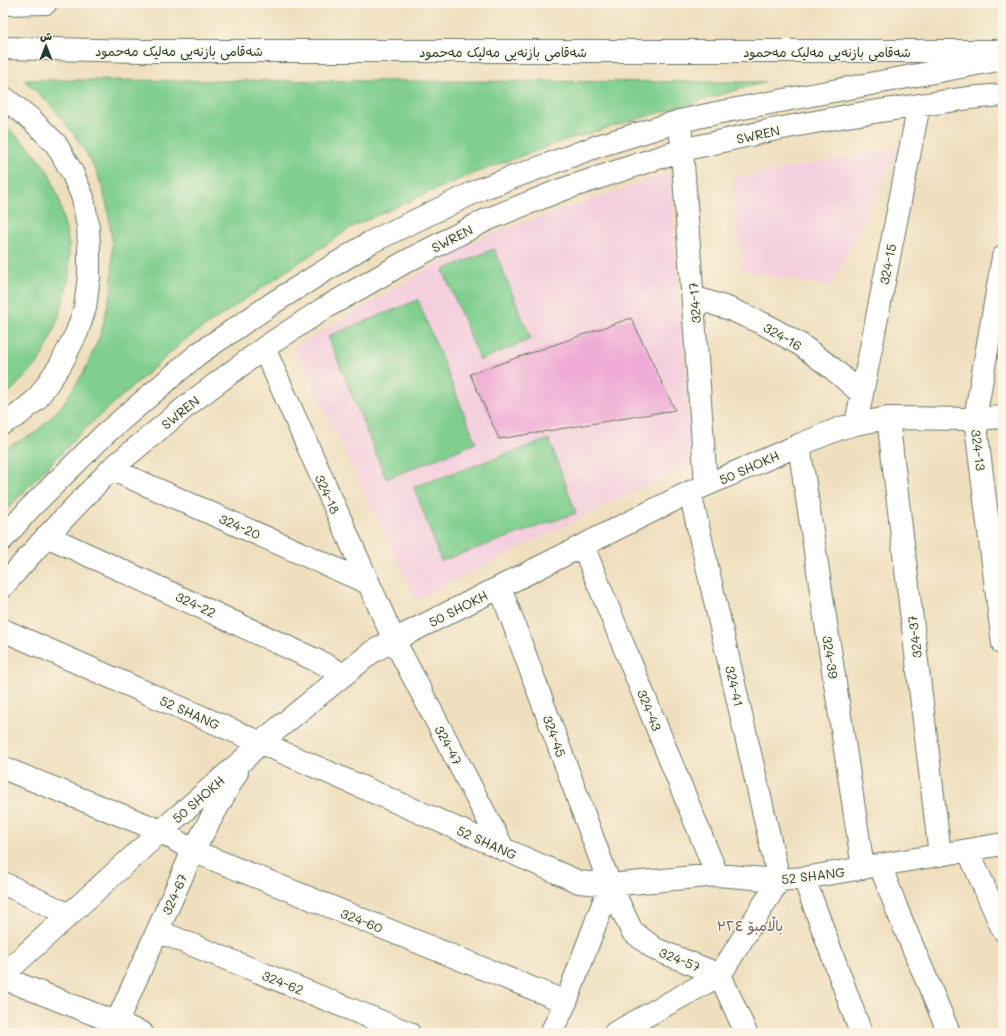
<svg xmlns="http://www.w3.org/2000/svg" width="1006" height="1036" viewBox="0 0 1006 1036" font-family="Mali,'Playpen Sans Arabic',sans-serif">
	<style>
		.built { fill: #f4cfde }
		.green { fill: #80cf8f; stroke: #508662 }
		.building { fill: #efaad5 }
		.lines { fill: none; stroke-linecap: round; stroke-linejoin: round }
		.minor-casing { stroke: #687664; stroke-width: 24 }
		.highway-casing { stroke: #687664; stroke-width: 24 }
		.minor { stroke: #fff; stroke-width: 22 }
		.highway { stroke: #fff; stroke-width: 22 }
		.labels { text-anchor: middle; dominant-baseline: central; stroke-width: 3; stroke-linejoin: round; paint-order: stroke }
		.street-label { font-size: 13px; fill: #1f3d34; stroke: #fcf5e5 }
		.neighbourhood-label { font-size: 14px; fill: #68636c; stroke: #fcf5e5 }
	</style>
	<rect width="100%" height="100%" fill="#fcf5e5"/>
	<filter id="ink" filterUnits="userSpaceOnUse"><feTurbulence type="fractalNoise" baseFrequency=".025" numOctaves="2"/><feDisplacementMap in="SourceGraphic" scale="8" xChannelSelector="R" yChannelSelector="G"/><feConvolveMatrix kernelMatrix="1 2 1 2 8 2 1 2 1" color-interpolation-filters="sRGB"/></filter>
	<filter id="wash" filterUnits="userSpaceOnUse"><feTurbulence type="fractalNoise" baseFrequency=".012" numOctaves="4" result="noise"/><feDisplacementMap in="SourceGraphic" scale="16" xChannelSelector="R" yChannelSelector="G"/><feGaussianBlur stdDeviation="0.9" result="paint"/><feColorMatrix in="noise" values="0 0 0 0 0 0 0 0 0 0 0 0 0 0 0 0 0 1.4 0 .05"/><feComposite in="paint" operator="in"/></filter>
	<g filter="url(#wash)">
		<rect width="100%" height="100%" fill="#efdfbe"/>
		<!-- built -->
		<path class="built" d="M899 148 831 287 742 270 732 178Z
			M669 173 693 463 416 599 294 348 479 238Z"/>
		<!-- green -->
		<path class="green" d="M24 80 765 82 566 140 469 175 355 225 285 272 185 340 88 426 28 487 3 514V449L35 433 61 407 84 372 101 333 112 286V239L107 205 98 175 87 154 73 133 49 103Z
			M3 126 10 130 31 149 48 171 58 196 69 244V278L59 316 48 345 36 366 12 390 3 397Z
			M494 249 531 339 480 360 443 270Z
			M418 300 476 443 386 479 328 336Z
			M549 439 576 513 441 561 414 487Z"/>
		<g id="blocks">
			<!-- building -->
			<path class="building" d="M631 318 675 410 499 439 470 374Z"/>
		</g>
	</g>
	<g filter="url(#ink)">
		<use href="#blocks" fill-opacity="0" stroke="#687664" stroke-width="1"/>
		<g class="lines">
			<!-- minor casing -->
			<g class="minor-casing">
				<path id="minor" d="M680 121 706 485
					M1003 257 975 419 1003 644
					M693 297 730 309 766 325 801 345 832 368 862 394
					M264 348 394 640 504 850
					M888 418 940 855
					M856 424 919 105
					M799 445 863 868
					M111 469 368 583
					M47 536 322 663 344 675
					M583 546 717 875
					M3 586 47 536 111 469 193 401 264 348 323 309 407 261 486 220 561 190 682 150 772 130 852 115 969 98 1003 95
					M500 587 610 885 632 931 655 949 720 975 746 1033
					M3 630 579 882 610 885 717 875 779 880 804 878 1003 844
					M3 768 161 831 193 851 566 1002
					M968 850 1003 930
					M880 865 898 912 949 1033
					M804 878 861 1033
					M3 883 69 915
					M158 931 409 1033
					M3 975 161 831 244 759 260 743 372 652 394 640 690 492 799 445 841 428 856 424 888 418 975 419 1003 417
					M3 978 142 1033
					M112 1033 193 851 237 772
					M551 1033 566 1002 610 885
					M615 1033 720 975 779 880 690 492"/>
			</g>
			<!-- highway casing -->
			<g class="highway-casing">
				<path id="highway" d="M3 4 46 3
					M3 48 142 51H994
					M3 97 31 119 56 144 72 172 83 198 88 227 89 248V276L85 308 77 332 61 364 37 399 18 415 3 423
					M3 539 30 508 105 434 198 354 276 301 371 242 481 189 598 146 680 121 721 112 1003 59"/>
			</g>
			<!-- minor -->
			<use href="#minor" class="minor"/>
			<!-- highway -->
			<use href="#highway" class="highway"/>
		</g>
	</g>
	<g class="labels">
		<!-- street labels -->
		<g class="street-label">
			<text x="179" y="50">شەقامی بازنەیی مەلیک مەحمود</text>
			<text x="503" y="51">شەقامی بازنەیی مەلیک مەحمود</text>
			<text x="827" y="51">شەقامی بازنەیی مەلیک مەحمود</text>
			<text transform="translate(758 134) rotate(-12)">SWREN</text>
			<text transform="translate(452 238) rotate(-27)">SWREN</text>
			<text transform="translate(887 264) rotate(-79)">324-15</text>
			<text transform="translate(694 303) rotate(-94)">324-17</text>
			<text transform="translate(783 336) rotate(30)">324-16</text>
			<text transform="translate(180 412) rotate(-39)">SWREN</text>
			<text transform="translate(979 450) rotate(83)">324-13</text>
			<text transform="translate(749 467) rotate(-24)">50 SHOKH</text>
			<text transform="translate(328 494) rotate(66)">324-18</text>
			<text transform="translate(240 526) rotate(24)">324-20</text>
			<text transform="translate(196 604) rotate(25)">324-22</text>
			<text transform="translate(458 608) rotate(-27)">50 SHOKH</text>
			<text transform="translate(914 637) rotate(-97)">324-37</text>
			<text transform="translate(831 657) rotate(81)">324-39</text>
			<text transform="translate(735 686) rotate(77)">324-41</text>
			<text transform="translate(650 710) rotate(68)">324-43</text>
			<text transform="translate(190 712) rotate(24)">52 SHANG</text>
			<text transform="translate(555 736) rotate(70)">324-45</text>
			<text transform="translate(449 745) rotate(62)">324-47</text>
			<text transform="translate(198 799) rotate(-41)">50 SHOKH</text>
			<text transform="translate(487 842) rotate(24)">52 SHANG</text>
			<text transform="translate(813 875) rotate(-7)">52 SHANG</text>
			<text transform="translate(174 894) rotate(-66)">324-67</text>
			<text transform="translate(362 920) rotate(22)">324-60</text>
			<text transform="translate(680 959) rotate(22)">324-57</text>
			<text transform="translate(283 982) rotate(22)">324-62</text>
		</g>
		<!-- neighbourhood labels -->
		<g class="neighbourhood-label">
			<text x="750" y="925">باڵامبۆ ٣٢٤</text>
		</g>
	</g>
	<!-- margin -->
	<rect width="1006" height="1036" fill="none" stroke="#fcf5e5" stroke-width="16"/>
	<!-- north arrow -->
	<g transform="translate(46 46)" stroke="#fcf5e5" stroke-width="3" paint-order="stroke">
	<path d="M0-3L7 15L0 10L-7 15Z" fill="#1f3d34"/>
	<text y="-6" font-size="11" font-weight="bold" text-anchor="middle" fill="#1f3d34">ش</text>
	</g>
</svg>
